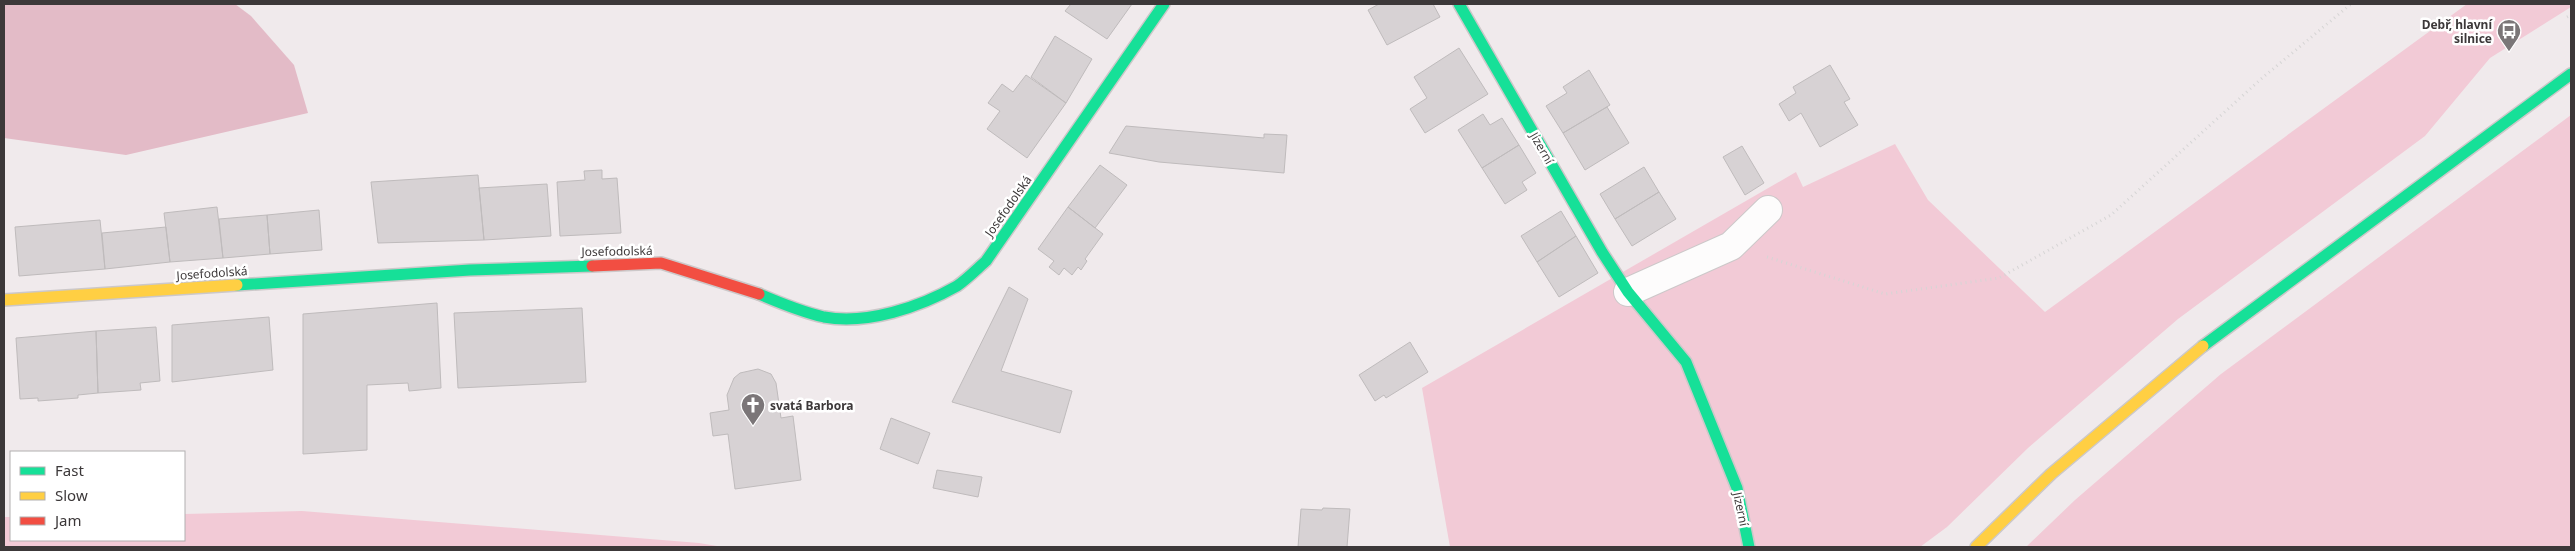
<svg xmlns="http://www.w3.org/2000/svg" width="2575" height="551" viewBox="0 0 2575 551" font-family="'Noto Sans',sans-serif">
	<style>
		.green { fill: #f2cad6 }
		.forest { fill: #e3bbc7 }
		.building { fill: #d7d2d4; stroke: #bfbbbc }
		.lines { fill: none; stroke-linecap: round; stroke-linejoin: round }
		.street-casing { stroke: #ccc8c9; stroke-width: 30 }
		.fast-casing { stroke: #ccc8c9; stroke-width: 14 }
		.slow-casing { stroke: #ccc8c9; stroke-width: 14 }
		.jam-casing { stroke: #ccc8c9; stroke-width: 14 }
		.path { stroke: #d6d5d5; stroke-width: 3; stroke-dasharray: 1 4; stroke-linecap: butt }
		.street { stroke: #fdfcfc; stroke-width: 28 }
		.fast { stroke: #16e098; stroke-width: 11 }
		.slow { stroke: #ffcf43; stroke-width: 11 }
		.jam { stroke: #f24e42; stroke-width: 11 }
		.labels { text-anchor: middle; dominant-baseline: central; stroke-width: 5; stroke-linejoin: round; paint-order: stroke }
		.poi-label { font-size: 12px; font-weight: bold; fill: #3c3839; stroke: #fff; text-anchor: end }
		.street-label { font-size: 12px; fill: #3c3839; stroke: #fff }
	</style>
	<rect width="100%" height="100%" fill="#f0eaec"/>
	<!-- green -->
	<path class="green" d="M2467 4H2571V7L2490 58 2425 136 2178 319 2028 448 1947 527 1920 547H1450L1422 388 1796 172 1803 187 1895 144 1928 200 2045 312Z
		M2571 115V547H2026L2075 500 2221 374Z
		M302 511 699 543 723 547H4V517H11V540H184V514Z"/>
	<!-- forest -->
	<path class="forest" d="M4 4H235L251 16 294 65 308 113 126 155 4 138Z"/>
	<!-- building -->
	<path class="building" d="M1071 4H1132L1107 39 1065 11Z
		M1379 4H1433L1440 17 1387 45 1368 10Z
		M1055 36 1092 59 1066 103 1031 77Z
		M1459 48 1488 94 1425 133 1410 109 1427 98 1414 77Z
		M1830 65 1850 99 1844 102 1858 125 1820 147 1801 113 1789 121 1779 104 1796 93 1793 87Z
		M1589 70 1610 105 1563 133 1546 106 1567 93 1563 87Z
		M1026 75 1066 103 1027 158 987 129 1000 111 988 103 1002 84 1013 92Z
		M1607 107 1629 143 1585 170 1563 133Z
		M1483 114 1490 125 1502 118 1519 145 1482 168 1458 130Z
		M1126 126 1264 138V134L1287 135 1284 173 1159 162 1109 153Z
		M1519 145 1536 173 1522 182 1527 190 1505 204 1482 168Z
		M1742 146 1764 183 1745 195 1723 157Z
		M1100 165 1127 185 1095 228 1068 207Z
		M1644 167 1659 192 1615 219 1600 194Z
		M602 170V179L617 178 621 233 560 236 557 182 585 180 584 171Z
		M478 175 484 240 378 243 371 182Z
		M547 184 551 236 484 240 479 188Z
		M1659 192 1676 219 1632 246 1615 219Z
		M217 207 223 258 170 262 164 213Z
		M1068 207 1103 234 1085 259 1087 261 1081 270 1078 267 1072 275 1064 268 1059 275 1049 267 1054 261 1038 249Z
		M319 210 322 250 270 254 267 215Z
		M1561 211 1576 236 1537 262 1521 236Z
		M267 215 270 254 223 258 219 219Z
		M100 220 105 269 19 276 15 227Z
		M166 227 170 262 105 269 102 233Z
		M1576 236 1598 273 1559 297 1537 262Z
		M1009 287 1028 299 1001 371 1072 391 1060 433 952 402Z
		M437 303 441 388 409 391 408 383 367 385V450L303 454V314Z
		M582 308 586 382 458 388 454 313Z
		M269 317 273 370 172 382V325Z
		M156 327 160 381 140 383 141 390 98 393 96 331Z
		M96 331 98 393 78 395V398L38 401V398L20 399 16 338Z
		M1410 342 1428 372 1386 398 1384 395 1375 401 1359 375Z
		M758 369 771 374 776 383 781 418 793 416 801 480 735 489 728 434 713 436 710 413 729 410 727 395 734 378 740 373Z
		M891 418 930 433 918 464 880 449Z
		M937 470 982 477 978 497 933 488Z
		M1323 508 1350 509 1347 547H1298L1301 509 1322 510Z"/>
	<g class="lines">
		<!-- street casing -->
		<g class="street-casing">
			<path id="street" d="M1628 292 1731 246 1768 210"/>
		</g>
		<!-- fast casing -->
		<g class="fast-casing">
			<path id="fast" d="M1459 4 1602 252 1628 292 1686 362 1737 488 1749 547
				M237 285 470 270 592 266
				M759 294C780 303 802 312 824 317 867 325 920 307 957 286 967 279 977 269 986 261L1164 4
				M2203 346 2571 74"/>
		</g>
		<!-- slow casing -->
		<g class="slow-casing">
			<path id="slow" d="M4 300 237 285
				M1976 547 2051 474 2203 346"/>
		</g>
		<!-- jam casing -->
		<g class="jam-casing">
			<path id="jam" d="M592 266 661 263 759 294"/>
		</g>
		<!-- path -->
		<path class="path" d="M2567 17 2571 15
			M1767 257 1885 294 1999 278 2111 215 2261 79 2351 4"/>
		<!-- street -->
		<use href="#street" class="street"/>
		<!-- fast -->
		<use href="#fast" class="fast"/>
		<!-- slow -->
		<use href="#slow" class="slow"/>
		<!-- jam -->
		<use href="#jam" class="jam"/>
	</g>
	<!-- icons -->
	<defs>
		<g id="bus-pin" transform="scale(1.25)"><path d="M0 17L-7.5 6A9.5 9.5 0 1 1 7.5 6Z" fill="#7b7678" stroke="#fff"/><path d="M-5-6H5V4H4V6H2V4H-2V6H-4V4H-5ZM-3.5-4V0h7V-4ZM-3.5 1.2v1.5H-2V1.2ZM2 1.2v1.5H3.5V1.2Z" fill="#fff"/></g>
		<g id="church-pin" transform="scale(1.25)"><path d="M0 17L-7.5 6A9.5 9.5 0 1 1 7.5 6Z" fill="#7b7678" stroke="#fff"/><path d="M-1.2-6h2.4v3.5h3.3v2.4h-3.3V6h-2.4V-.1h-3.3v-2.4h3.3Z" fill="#fff"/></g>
	</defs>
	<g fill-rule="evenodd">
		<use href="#bus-pin" x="2509" y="31"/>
		<use href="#church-pin" x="753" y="405"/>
	</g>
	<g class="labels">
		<!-- poi labels -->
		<g class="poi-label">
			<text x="2492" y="24">Debř, hlavní<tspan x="2492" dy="14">silnice</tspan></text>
			<text x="770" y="405" text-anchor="start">svatá Barbora</text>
		</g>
		<!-- street labels -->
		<g class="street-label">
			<text transform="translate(1542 148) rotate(60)">Jizerní</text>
			<text transform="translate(1008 206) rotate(-55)">Josefodolská</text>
			<text transform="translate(617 251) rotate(-1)">Josefodolská</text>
			<text transform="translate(212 273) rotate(-4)">Josefodolská</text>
			<text transform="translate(1741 509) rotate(78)">Jizerní</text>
		</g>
	</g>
	<!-- border -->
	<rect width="2575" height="551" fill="none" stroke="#3c3839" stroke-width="10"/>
	<!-- legend -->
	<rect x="10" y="451" width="175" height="90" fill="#ffffff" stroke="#b1afb0"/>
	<rect x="20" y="467" width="25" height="8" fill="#16e098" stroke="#b1afb0"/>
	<text x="55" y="476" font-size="15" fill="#3c3839">Fast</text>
	<rect x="20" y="492" width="25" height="8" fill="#ffcf43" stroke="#b1afb0"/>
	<text x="55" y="501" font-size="15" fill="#3c3839">Slow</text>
	<rect x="20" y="517" width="25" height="8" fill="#f24e42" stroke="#b1afb0"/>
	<text x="55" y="526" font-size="15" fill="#3c3839">Jam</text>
</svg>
